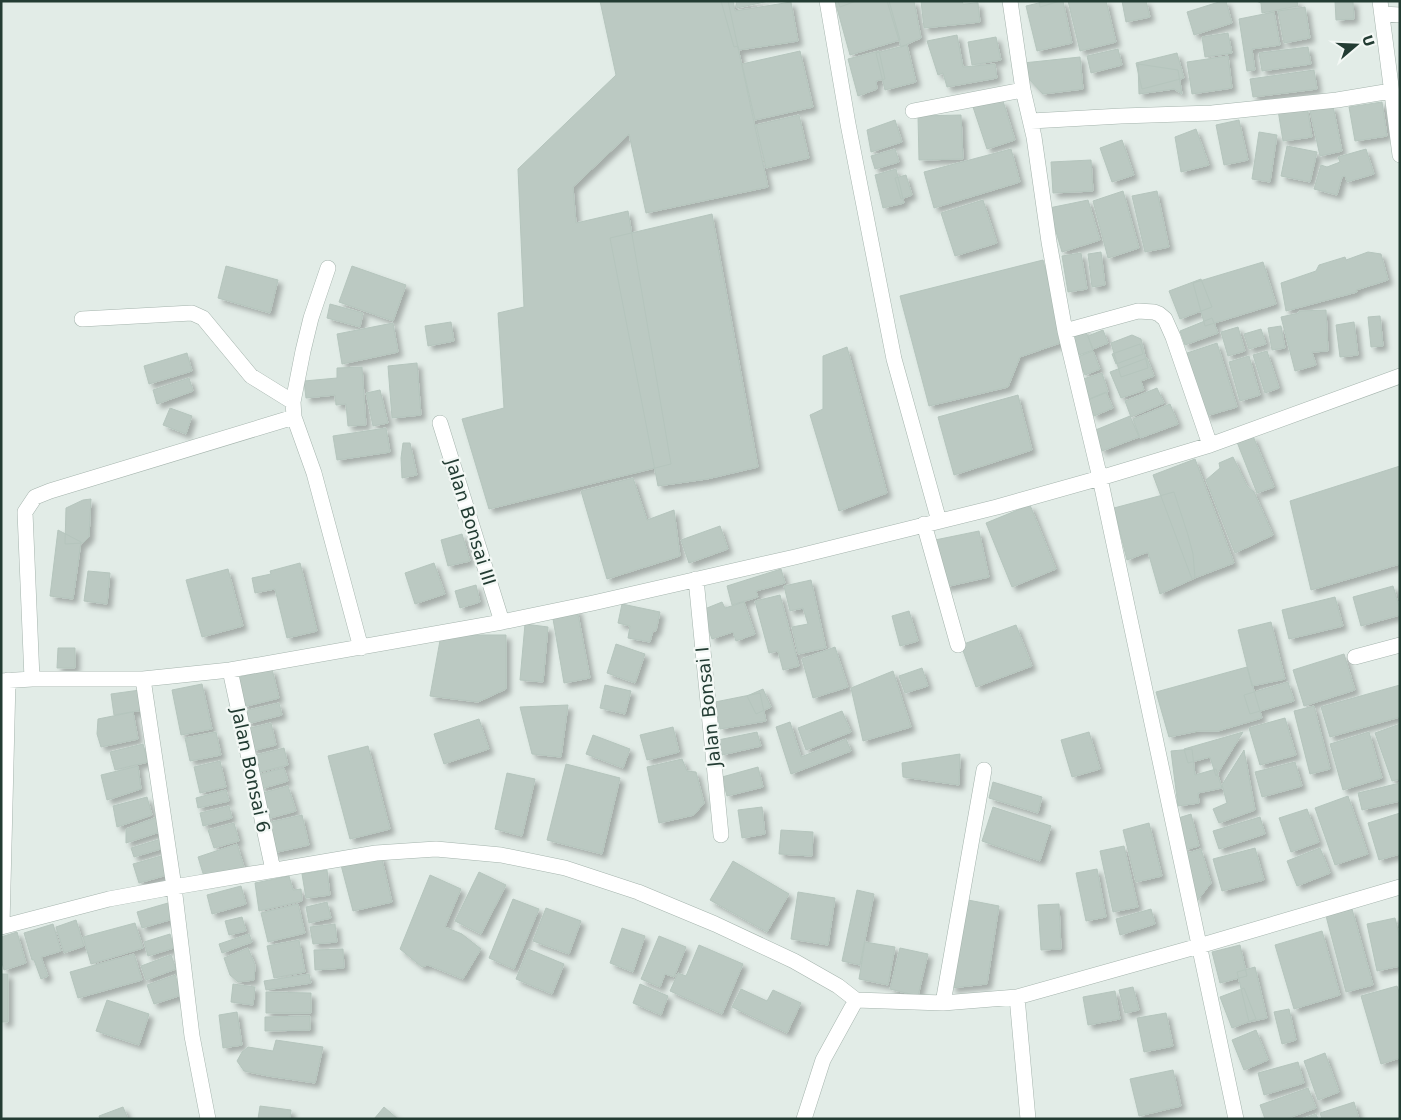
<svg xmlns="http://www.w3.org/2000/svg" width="1401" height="1120" viewBox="0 0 1401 1120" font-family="'DejaVu Sans',sans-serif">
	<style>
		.building { fill: #bbc9c2; stroke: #b5c5bd; filter: url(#shadow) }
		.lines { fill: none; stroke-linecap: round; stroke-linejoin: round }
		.minor-casing { stroke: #a5b4ad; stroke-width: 16 }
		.minor { stroke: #fff; stroke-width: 15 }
		.labels { text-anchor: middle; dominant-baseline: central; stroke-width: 4.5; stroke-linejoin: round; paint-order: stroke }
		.street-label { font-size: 18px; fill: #233c33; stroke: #f3f8f5 }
	</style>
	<defs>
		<filter id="shadow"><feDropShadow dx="4.5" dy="4.5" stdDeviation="2.5" flood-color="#0004"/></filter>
	</defs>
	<rect width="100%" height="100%" fill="#e2ece7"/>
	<!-- building -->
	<path class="building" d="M600 1H728L768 187 646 213 629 134 573 187 576 223 628 211 671 464 489 509 462 419 504 408 498 313 524 307 518 169 616 75Z
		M721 1H733L735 11 791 2 798 41 739 50 738 46 734 47Z
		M736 1H769L737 8Z
		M835 1H889L900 40 850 55Z
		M838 1H856L840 7Z
		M887 1H914L921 38 901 47Z
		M921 1H962L963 4 978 3 980 22 924 28Z
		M1039 1H1060L1040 7Z
		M1047 1H1063L1072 43 1037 51 1026 6Z
		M1068 1H1106L1116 42 1080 51Z
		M1122 1H1146L1150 17 1126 22Z
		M1222 1H1226L1232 23 1194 35 1187 12Z
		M1256 1H1297L1298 6 1262 13 1261 3Z
		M1335 1H1353L1354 19 1336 20Z
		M1305 7 1310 38 1284 43 1278 11Z
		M1274 12 1280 45 1252 49 1255 70 1247 71 1239 19Z
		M1228 33 1232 53 1205 57 1202 37Z
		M957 35 963 67 995 64 997 78 947 87 943 73 938 75 927 41Z
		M996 37 1001 60 972 65 968 42Z
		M907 45 916 82 885 90 876 53Z
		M1308 47 1311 64 1262 71 1259 53Z
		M1118 49 1122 65 1091 73 1087 56Z
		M800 51 813 107 755 120 742 64Z
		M879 51 885 79 876 81 877 89 858 96 848 59Z
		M1177 53 1184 78 1142 89 1136 63Z
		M1228 56 1232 88 1192 94 1187 62Z
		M1080 57 1083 89 1043 94 1024 74 1023 63Z
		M1138 64 1178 70 1182 94 1174 89 1139 94Z
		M1314 70 1317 89 1253 97 1250 79Z
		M1003 101 1015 140 987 149 973 107Z
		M1382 102 1387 136 1355 141 1349 107Z
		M1307 106 1312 137 1283 141 1278 110Z
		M1333 106 1342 151 1320 156 1310 111Z
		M799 115 809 158 766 168 756 125Z
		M961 115 963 159 919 160 918 116Z
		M895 120 902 142 871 152 867 130Z
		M1239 120 1248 160 1224 165 1216 125Z
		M1196 129 1209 165 1181 172 1175 137Z
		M1259 132 1277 135 1270 182 1252 179Z
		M1122 140 1134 175 1112 182 1100 148Z
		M1287 146 1317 152 1310 182 1281 176Z
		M895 149 899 162 875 169 871 156Z
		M1011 149 1020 182 934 208 924 172Z
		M1366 149 1374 174 1347 182 1345 176 1342 177 1337 195 1314 189 1321 165 1327 167 1340 162 1338 157Z
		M1091 160 1093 191 1053 193 1051 162Z
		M896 169 904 203 883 208 875 175Z
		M906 175 912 195 901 199 895 178Z
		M1123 191 1139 248 1108 258 1093 201Z
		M1157 191 1169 247 1145 252 1132 196Z
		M983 200 997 243 955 256 941 213Z
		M1088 200 1100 240 1062 252 1049 208Z
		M712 214 758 467 707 479 658 486 610 238Z
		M1101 252 1105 285 1092 287 1088 254Z
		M1368 252 1381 254 1388 280 1356 290 1357 292 1286 311 1281 283 1316 271 1319 265 1345 257 1346 260Z
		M1081 253 1087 289 1068 292 1062 256Z
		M1043 260 1063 342 1020 357 1008 387 929 406 900 296Z
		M1263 262 1276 304 1205 326 1193 283Z
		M226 266 278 280 270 313 218 298Z
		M352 266 406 285 393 321 339 302Z
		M1201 279 1212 307 1180 319 1169 291Z
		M330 304 363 313 360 327 327 318Z
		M1326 310 1328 351 1312 352 1316 365 1295 371 1281 317 1299 313V311Z
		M1380 316 1383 346 1371 347 1368 317Z
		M1212 318 1218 333 1185 345 1180 331Z
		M451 322 454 341 428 346 425 326Z
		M1354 322 1358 355 1340 357 1336 325Z
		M393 323 398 352 342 364 337 334Z
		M1281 326 1285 348 1272 350 1268 328Z
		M1238 327 1245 351 1228 356 1221 332Z
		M1085 329 1093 350 1079 355 1071 335Z
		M1261 329 1266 344 1249 349 1244 334Z
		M1103 330 1108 343 1093 349 1088 336Z
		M1132 335 1141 339 1148 368 1121 377 1111 343Z
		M1217 343 1237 407 1206 416 1187 353Z
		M1140 344 1143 354 1116 364 1112 354Z
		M847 347 887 493 839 511 810 415 823 409V356Z
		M1093 351 1100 369 1085 375 1077 357Z
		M1267 351 1279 388 1265 393 1253 355Z
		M187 353 192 371 149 384 144 366Z
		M1249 356 1260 395 1240 401 1229 362Z
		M1147 358 1154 376 1141 381 1144 390 1121 398 1110 372Z
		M417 363 421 415 392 418 388 366Z
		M362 367 366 425 348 426 346 404 336 405 335 395 306 398 304 381 337 378V368Z
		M1102 373 1108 392 1090 399 1083 379Z
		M189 378 193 391 157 404 153 390Z
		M1157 388 1164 403 1131 417 1125 401Z
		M380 390 388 423 373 426 366 393Z
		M1106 392 1113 408 1094 416 1087 400Z
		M1018 395 1032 450 954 475 938 417Z
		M1170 404 1178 424 1140 438 1133 419Z
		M170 408 192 416 186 434 163 425Z
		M1130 416 1139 437 1102 451 1093 431Z
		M386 428 390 452 337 460 333 436Z
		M1253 436 1274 487 1257 493 1237 442Z
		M403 443H410L417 475 402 478 401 458Z
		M1233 457 1247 486 1254 492 1273 535 1235 553 1206 480 1220 468 1219 463Z
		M1195 459 1234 563 1192 579 1153 475Z
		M1400 466V564L1311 590 1290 501Z
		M633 478 647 520 674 510 680 556 607 579 581 491Z
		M1174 492 1188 535 1193 554 1195 578 1160 594 1148 552 1127 560 1114 508Z
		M91 499 89 537 83 543 65 544 66 508 83 500Z
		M1030 505 1056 569 1012 587 986 523Z
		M720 526 728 549 689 563 681 540Z
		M58 530 81 542 73 599 50 596Z
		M979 531 989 577 945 587 935 540Z
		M462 534 470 561 448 566 441 540Z
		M300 563 317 631 287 638 275 589 255 593 252 578 271 574 270 571Z
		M434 563 445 594 415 604 405 573Z
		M228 569 243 626 202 637 186 580Z
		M781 569 785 583 756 591 758 597 732 605 727 586Z
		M88 571 110 573 107 604 84 601Z
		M811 580 826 648 798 654 792 627 808 624 803 608 790 611 784 586Z
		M476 585 480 602 460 608 455 591Z
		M1393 586 1400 609V615L1361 626 1353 597Z
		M780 595 799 666 783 670 778 651 769 653 755 601Z
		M1335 597 1343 626 1289 639 1282 610Z
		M722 602 725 608 744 602 755 634 736 641 733 632 712 639 702 610Z
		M622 604 660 612 656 631H653L650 642 628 638 630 626 618 623Z
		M577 609 590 678 564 683 552 613Z
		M909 611 918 641 900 646 892 616Z
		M1271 622 1285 679 1252 686 1238 630Z
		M525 624 548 627 543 682 520 680Z
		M1016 625 1032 666 976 687 961 645Z
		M441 635H506V689L478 702 430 696Z
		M616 644 645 654 635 683 607 673Z
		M835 647 848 687 813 698 802 659Z
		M58 648H75V668H57Z
		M1344 654 1355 690 1304 706 1293 670Z
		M1247 667 1262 718 1218 731H1198L1169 737 1156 692Z
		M922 668 928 686 905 693 899 676Z
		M272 669 279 698 243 707 236 678Z
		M893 671 911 727 863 741 851 688Z
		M1288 682 1294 701 1250 714 1244 695Z
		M202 684 212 729 181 735 172 690Z
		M605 685 631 691 625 714 600 708Z
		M1400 685V717L1330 737 1321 707Z
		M763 689 771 707 756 714 747 696Z
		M140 690 143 710 114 715 111 694Z
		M760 693 766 721 720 729 715 702Z
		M279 703 282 715 247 724 244 711Z
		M568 705 561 757 532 754 520 707Z
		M1314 706 1330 769 1310 774 1294 711Z
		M842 711 851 732 806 750 798 728Z
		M133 712 138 739 101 747 97 734 98 719Z
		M1285 718 1296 755 1260 765 1249 728Z
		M479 719 489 749 444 764 434 734Z
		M790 722 801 757 846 739 851 751 791 774 776 727Z
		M271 723 276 745 252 751 246 729Z
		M1400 724V779L1392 781 1375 733Z
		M673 727 679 752 647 760 640 735Z
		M216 732 221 755 190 761 185 738Z
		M757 732 761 746 722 755 718 740Z
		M1089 732 1100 769 1072 777 1061 740Z
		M1243 732 1216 776 1210 757 1188 763 1184 749Z
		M1369 732 1382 778 1343 790 1330 744Z
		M593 735 630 749 623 768 586 754Z
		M143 744 148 762 115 770 110 752Z
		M368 746 390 829 350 839 328 756Z
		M284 748 288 765 256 773 252 756Z
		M1192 749 1195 775 1216 769 1222 788 1198 793 1199 803 1178 806 1171 751Z
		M1244 750 1255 810 1219 823 1213 809 1227 803 1222 785Z
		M960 754 959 785 903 777 902 763Z
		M682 759 687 771 696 772 704 803 694 815 659 823 647 767Z
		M220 761 226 787 200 793 194 767Z
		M1295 762 1302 786 1262 797 1255 772Z
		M566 764 620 778 602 854 547 840Z
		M138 766 141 789 107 800 101 775Z
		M758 767 763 787 727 796 722 777Z
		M284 768 288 781 261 789 257 775Z
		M507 773 535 779 522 836 495 829Z
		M993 782 1042 797 1038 813 989 798Z
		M1400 783V801L1362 810 1358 793Z
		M288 786 296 811 267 819 259 794Z
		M226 790 229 801 198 808 196 798Z
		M1348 796 1368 854 1335 865 1315 808Z
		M147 797 152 815 117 827 113 806Z
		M229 806 232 818 203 826 200 813Z
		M762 807 765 834 742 838 738 810Z
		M993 807 1051 826 1040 861 982 841Z
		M1307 809 1319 842 1291 852 1279 818Z
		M1400 813V854L1379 860 1368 823Z
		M1191 814 1199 846 1184 850 1175 819Z
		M302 815 309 845 273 853 266 823Z
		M157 817 160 832 126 843V829Z
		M1260 817 1265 834 1219 849 1213 831Z
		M234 823 239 841 214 848 208 830Z
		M1149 823 1162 876 1136 882 1123 830Z
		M781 830 813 832 812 856 779 854Z
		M161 839 164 848 134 857 131 848Z
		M237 844 244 867 205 880 198 857Z
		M1124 846 1138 907 1113 912 1100 851Z
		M1255 848 1264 880 1222 891 1213 859Z
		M1320 848 1330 873 1297 886 1287 861Z
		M1201 849 1211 883 1197 901 1184 854Z
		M381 855 392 902 353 911 341 865Z
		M161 856 167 875 139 883 133 864Z
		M733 861 789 894 767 932 710 900Z
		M1097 869 1106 917 1086 921 1076 873Z
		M327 870 330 895 306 898 302 874Z
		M479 872 506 885 481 934 455 921Z
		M430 875 461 889 445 927 462 934 481 949 463 979 428 965 422 967 400 949Z
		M289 876 293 890 301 889 302 901 259 911 255 883Z
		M241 886 246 904 212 914 207 895Z
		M857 890 874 894 860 965 842 961Z
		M798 892 835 898 828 945 791 939Z
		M513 899 539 909 514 969 489 958Z
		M968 900 999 906 987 984 951 988Z
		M327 902 331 918 309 923 306 907Z
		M168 903 173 919 142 928 137 912Z
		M298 904 305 933 268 942 261 913Z
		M1059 904 1061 949 1041 950 1038 905Z
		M546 908 581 921 569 954 533 941Z
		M1151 909 1155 924 1120 935 1116 919Z
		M1352 909 1373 985 1346 992 1326 916Z
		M242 917 246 931 229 935 225 921Z
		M1395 918 1400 938V966L1377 971 1367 924Z
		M76 920 84 946 64 953 56 927Z
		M135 923 143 948 91 964 83 937Z
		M53 924 61 951 41 957 48 976 41 979 34 960H32L24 933Z
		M335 924 337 942 313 944 310 927Z
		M622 928 645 936 633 972 610 963Z
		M1322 931 1340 995 1294 1009 1275 945Z
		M17 932 26 963 4 970 1 959V937Z
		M170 934 174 948 148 956 144 942Z
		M249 934 252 942 222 953 219 944Z
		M659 936 686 947 674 977 665 974 660 987 641 979Z
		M299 940 305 972 274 978 267 946Z
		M865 942 895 947 888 985 859 979Z
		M699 945 743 964 722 1014 670 991 678 973 686 976Z
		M1240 945 1247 976 1220 983 1212 952Z
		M248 948 255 965 254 980 238 982 230 975 224 958Z
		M900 948 928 954 918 996 890 989Z
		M343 949 344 968 315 970 314 950Z
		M528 949 564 964 552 994 516 979Z
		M134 954 142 980 78 998 70 972Z
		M171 955 176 969 146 980 141 966Z
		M1255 967 1267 1018 1249 1022 1237 972Z
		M1 974H8V1022H1Z
		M309 974 311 983 266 990 264 981Z
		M175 975 182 995 154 1004 147 985Z
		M233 984 255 987 253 1005 231 1002Z
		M640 984 668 996 661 1015 633 1003Z
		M1397 986 1400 995V1058L1381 1064 1361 996Z
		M1133 987 1139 1010 1125 1013 1119 990Z
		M1244 988 1256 1019 1232 1028 1220 997Z
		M741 989 767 1001 773 990 801 1003 787 1033 732 1007Z
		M1115 991 1120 1019 1088 1025 1083 997Z
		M266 992 311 993V1013H266Z
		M107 1000 149 1014 139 1045 96 1031Z
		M1289 1009 1296 1040 1282 1044 1274 1012Z
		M237 1012 242 1045 223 1048 219 1015Z
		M1166 1013 1173 1046 1144 1052 1137 1018Z
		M310 1016V1030L265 1031V1017Z
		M1256 1030 1268 1060 1244 1070 1232 1040Z
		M276 1040 323 1047 315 1083 268 1076 244 1071 237 1061 242 1052 248 1047 273 1051Z
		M1325 1053 1339 1092 1318 1100 1304 1061Z
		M1298 1062 1304 1083 1264 1095 1258 1073Z
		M1173 1070 1181 1106 1139 1116 1130 1079Z
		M1308 1088 1316 1108 1286 1119H1265L1260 1105Z
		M1354 1102 1359 1119H1322L1320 1113Z
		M260 1106 291 1110 290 1119H258Z
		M123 1107 128 1119H100L99 1116Z
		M384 1107 398 1119H374Z
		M1316 1114 1318 1119H1301Z"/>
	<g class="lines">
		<!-- minor casing -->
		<g class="minor-casing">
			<path id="minor" d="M827 1 848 124 894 359 939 521
				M1010 1 1023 90 1034 137 1049 242 1065 331 1100 478 1236 1119
				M1380 1 1400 155
				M1382 14 1400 15
				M913 111 1023 90
				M1031 121 1121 116 1212 113 1337 100 1391 91
				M328 268 311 318 303 351 293 402 294 417 314 473 361 648
				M82 319 192 313 203 318 251 376 293 402
				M1065 331 1138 311 1154 312 1159 314 1165 319 1173 337 1210 445
				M440 423 502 622
				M924 524 958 645
				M696 579 721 835
				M1355 657 1400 645
				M230 670 273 870
				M32 679 25 512 35 497 50 491 294 417
				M143 679 174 887 192 1036 208 1119
				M1 681 32 679H143L230 670 502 622 593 603 795 557 997 507 1100 478 1210 445 1400 376
				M2 926 8 680
				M1 927 109 899 174 887 376 853 436 849 501 855 565 868 638 892 715 924 794 961 838 986 856 1000
				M1017 997 1028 1119
				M943 1003 984 770
				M804 1119 823 1060 856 1000 943 1003 1017 997 1199 946 1400 887"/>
		</g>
		<!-- minor -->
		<use href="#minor" class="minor"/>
	</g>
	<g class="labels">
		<!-- street labels -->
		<g class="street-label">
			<text transform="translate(471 522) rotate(73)">Jalan Bonsai III</text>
			<text transform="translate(708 707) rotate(-96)">Jalan Bonsai I</text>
			<text transform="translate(251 770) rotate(78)">Jalan Bonsai 6</text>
		</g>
	</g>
	<!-- border -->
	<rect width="1401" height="1120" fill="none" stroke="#233c33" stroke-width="5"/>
	<!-- north arrow -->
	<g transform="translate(1356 45) rotate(71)" stroke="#f3f8f5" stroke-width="4" paint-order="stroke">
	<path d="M0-4L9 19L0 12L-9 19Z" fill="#233c33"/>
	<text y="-8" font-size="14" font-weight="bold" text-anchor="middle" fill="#233c33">U</text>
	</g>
</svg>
